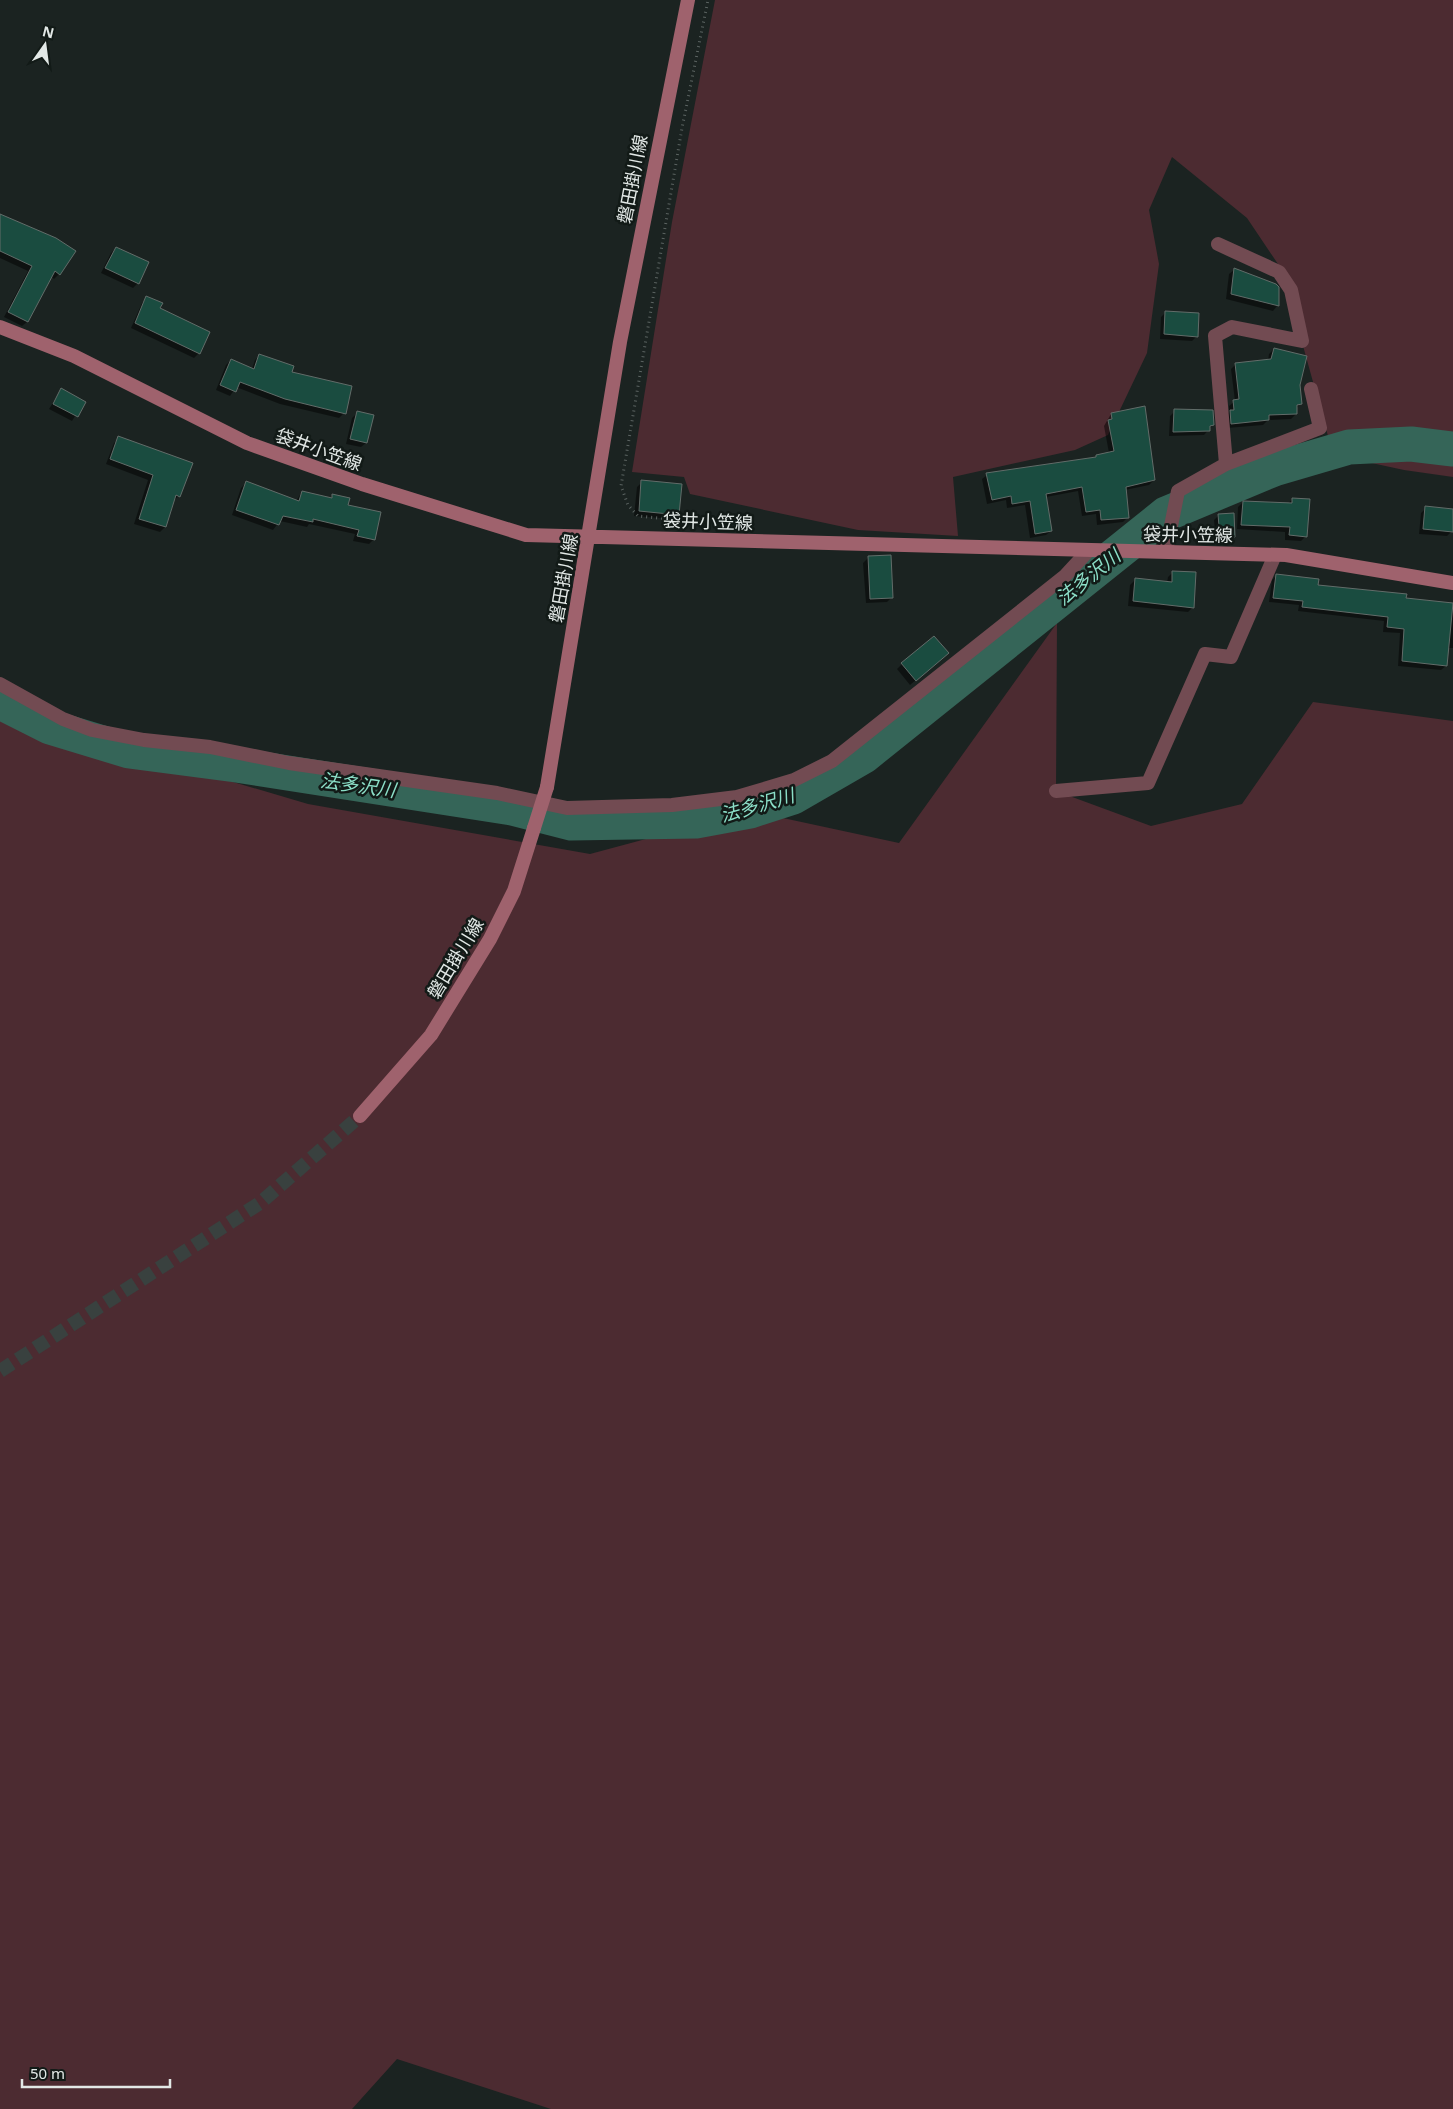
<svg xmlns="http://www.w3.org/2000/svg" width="1453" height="2109" viewBox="0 0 1453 2109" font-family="'Noto Sans','Noto Sans JP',sans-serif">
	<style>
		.green { fill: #4c2b31 }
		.shadow { fill: #0007 }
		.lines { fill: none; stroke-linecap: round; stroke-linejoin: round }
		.river { stroke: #356558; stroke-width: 35 }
		.building { fill: #1a4c40; stroke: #626c69 }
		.secondary-tunnel { stroke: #39413f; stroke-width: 14; stroke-dasharray: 14 7; stroke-linecap: butt }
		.path { stroke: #5b6361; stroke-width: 3; stroke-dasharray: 1 4; stroke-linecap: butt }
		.minor { stroke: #724b52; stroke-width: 14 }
		.secondary { stroke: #9f626d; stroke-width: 14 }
		.secondary-bridge { stroke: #9f626d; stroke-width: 14 }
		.labels { text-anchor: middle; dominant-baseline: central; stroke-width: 5; stroke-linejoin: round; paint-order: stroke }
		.street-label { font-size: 18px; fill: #e2e8e6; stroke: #121a17 }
		.water-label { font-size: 19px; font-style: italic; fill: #8bdec7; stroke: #121a17 }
	</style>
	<rect width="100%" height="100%" fill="#1b2321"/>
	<!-- green -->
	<path class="green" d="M715 0H1453V477L1404 470 1339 456 1328 436 1282 270 1247 218 1172 157 1149 210 1159 264 1147 353 1108 435 1075 450 953 477 958 536 858 530 690 494 684 477 632 472 672 222Z
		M1057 623 1056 791 1151 826 1242 804 1313 702 1453 721V2109H551L397 2059 352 2109H0V687L111 746 308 804 590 854 750 811 899 843Z"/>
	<!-- shadow -->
	<path class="shadow" d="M0 217 59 274 54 279 51 276 27 322 22 326 4 317 28 271 0 258Z
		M116 248 138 283 133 288 101 273 111 253Z
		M1234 270 1277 288V306L1273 311 1226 299 1229 274Z
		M147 298 199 353 194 358 131 328 142 303Z
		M1166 312 1197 336 1192 341 1160 339 1161 317Z
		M1274 349 1299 385 1300 404 1296 409V414L1291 419 1268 420 1263 425 1227 428 1226 416 1229 412V406L1235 401 1231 369 1236 364 1268 361 1269 354Z
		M260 355 290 373 344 413 339 418 280 404 236 387 230 396 216 390 226 365 231 360 252 369 255 360Z
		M61 390 84 402 72 421 49 409Z
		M1175 411 1213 425 1204 435 1169 436 1170 416Z
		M357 413 366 443 361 447 346 444 352 418Z
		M1111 414 1154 480 1149 485 1125 490 1128 517 1123 522 1097 525 1096 514 1082 516 1078 491 1046 497 1051 531 1046 535 1030 538 1025 505 1007 508 1006 500 987 504 982 479 987 475 1093 459 1109 453 1104 426Z
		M119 438 179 496 173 501 165 527 160 532 134 524 148 480 106 464 114 443Z
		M642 482 678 514 673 519 634 516 637 487Z
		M246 483 296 501 302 492 330 498 333 496 347 506 374 539 369 544 353 541 355 534 309 524 307 527 280 521 273 530 232 515 241 488Z
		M1293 499 1306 536 1301 541 1285 540V532L1237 529 1238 507 1243 502 1287 504Z
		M1426 508 1453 510 1452 531 1447 536 1419 534 1421 513Z
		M1219 515 1234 537 1229 542 1216 543 1214 520Z
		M868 558 892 597 887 602 866 603 863 563Z
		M1173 572 1193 607 1188 612 1128 606 1130 585 1135 580 1167 583 1168 577Z
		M1277 575 1317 586 1453 606V648H1447L1446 666 1441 670 1398 666 1400 633 1383 632 1384 621 1298 611 1299 605 1269 602 1272 580Z
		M942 658 910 685 897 669 902 664Z"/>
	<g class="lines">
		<!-- river -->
		<path class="river" d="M0 702 50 727 129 751 236 765 512 808 571 823 696 821 750 811 793 797 864 756 1166 514 1274 469 1349 447 1411 444 1453 449"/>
	</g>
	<!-- building -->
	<path class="building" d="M0 214 56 238 76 251 60 275 55 271 28 322 8 312 32 266 0 251Z
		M116 247 149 262 139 284 105 268Z
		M1234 268 1276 284 1279 287V306L1231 294Z
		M146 296 163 303 160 308 210 332 200 354 135 323Z
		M1165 311 1199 313 1198 337 1164 334Z
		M1274 348 1307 356 1300 385 1302 404 1297 405V414L1269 415V420L1231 424 1230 410H1234L1233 400 1239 399 1235 363 1271 359Z
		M259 354 294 366 292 372 352 386 346 414 285 399 240 382 236 392 220 385 231 359 254 369Z
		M61 388 86 402 78 417 53 404Z
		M1145 406 1155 480 1126 487 1129 518 1101 520 1100 510 1086 512 1082 487 1046 494 1052 531 1035 534 1030 501 1012 504 1011 496 992 500 986 473 1096 457V455L1114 451 1108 420 1112 419 1111 413Z
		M1174 409 1213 410 1214 425 1210 426V431L1173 432Z
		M357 411 374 415 367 443 350 439Z
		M118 436 193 463 180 497 176 495 166 527 139 519 153 475 110 459Z
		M641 480 682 484 679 515 639 511Z
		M246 481 299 501 302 491 332 498V494L350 498 348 505 381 512 375 540 357 536 359 530 313 519V522L283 516 279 525 236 510Z
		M1292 498 1310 499 1307 537 1289 535 1290 527 1241 525 1243 501 1292 503Z
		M1425 506 1453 509V532L1423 529Z
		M1234 513 1235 537 1220 539 1218 514Z
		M891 555 893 598 870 599 868 556Z
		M1172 571 1196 572 1194 608 1133 601 1135 578 1172 582Z
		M1276 574 1319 579 1318 585 1407 594 1406 598 1453 603 1447 666 1402 661 1404 629 1387 627 1388 617 1302 607 1303 601 1273 598Z
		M934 636 949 653 916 681 901 663Z"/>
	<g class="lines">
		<!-- secondary-tunnel -->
		<path class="secondary-tunnel" d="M0 1371 260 1203 360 1116"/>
		<!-- path -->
		<path class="path" d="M677 520 638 516 628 505 621 486 682 128 708 0"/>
		<!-- minor -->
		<path class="minor" d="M1218 244 1279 272 1291 290 1302 341 1232 327 1215 336 1226 464
			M1166 551 1178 491 1226 464 1320 428 1311 389
			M0 684 63 719 92 730 144 740 210 747 289 763 497 793 567 808 672 805 737 797 794 780 832 761 1065 576 1088 551
			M1056 791 1148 783 1205 654 1231 657 1275 555"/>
		<!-- secondary -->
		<path class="secondary" d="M0 327 74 356 247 443 362 484 526 535 1286 555 1453 583
			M547 787 620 342 688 0
			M360 1116 431 1035 490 939 514 891 534 828"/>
		<!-- secondary-bridge -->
		<path class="secondary-bridge" d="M534 828 547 787"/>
	</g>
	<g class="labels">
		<!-- street labels -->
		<g class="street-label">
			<text transform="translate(632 179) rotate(-79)">磐田掛川線</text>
			<text transform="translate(319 449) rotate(20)">袋井小笠線</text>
			<text transform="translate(708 521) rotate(2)">袋井小笠線</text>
			<text transform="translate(1188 534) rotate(1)">袋井小笠線</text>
			<text transform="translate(563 578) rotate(-80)">磐田掛川線</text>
			<text transform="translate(455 958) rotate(-59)">磐田掛川線</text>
		</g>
		<!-- water labels -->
		<g class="water-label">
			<text transform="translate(1088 577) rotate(-39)">法多沢川</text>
			<text transform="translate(358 785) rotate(8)">法多沢川</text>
			<text transform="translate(757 805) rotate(-16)">法多沢川</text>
		</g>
	</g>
	<!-- north arrow -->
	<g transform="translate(45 45) rotate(14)" stroke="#121a17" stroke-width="4" paint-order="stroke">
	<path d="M0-4L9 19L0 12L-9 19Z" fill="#e2e8e6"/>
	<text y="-8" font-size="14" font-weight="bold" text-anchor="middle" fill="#e2e8e6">N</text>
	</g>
	<!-- scale -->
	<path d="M22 2079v8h148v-8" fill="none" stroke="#e2e8e6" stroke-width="2.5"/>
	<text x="30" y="2079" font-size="15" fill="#e2e8e6" stroke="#121a17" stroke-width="4" paint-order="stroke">50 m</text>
</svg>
